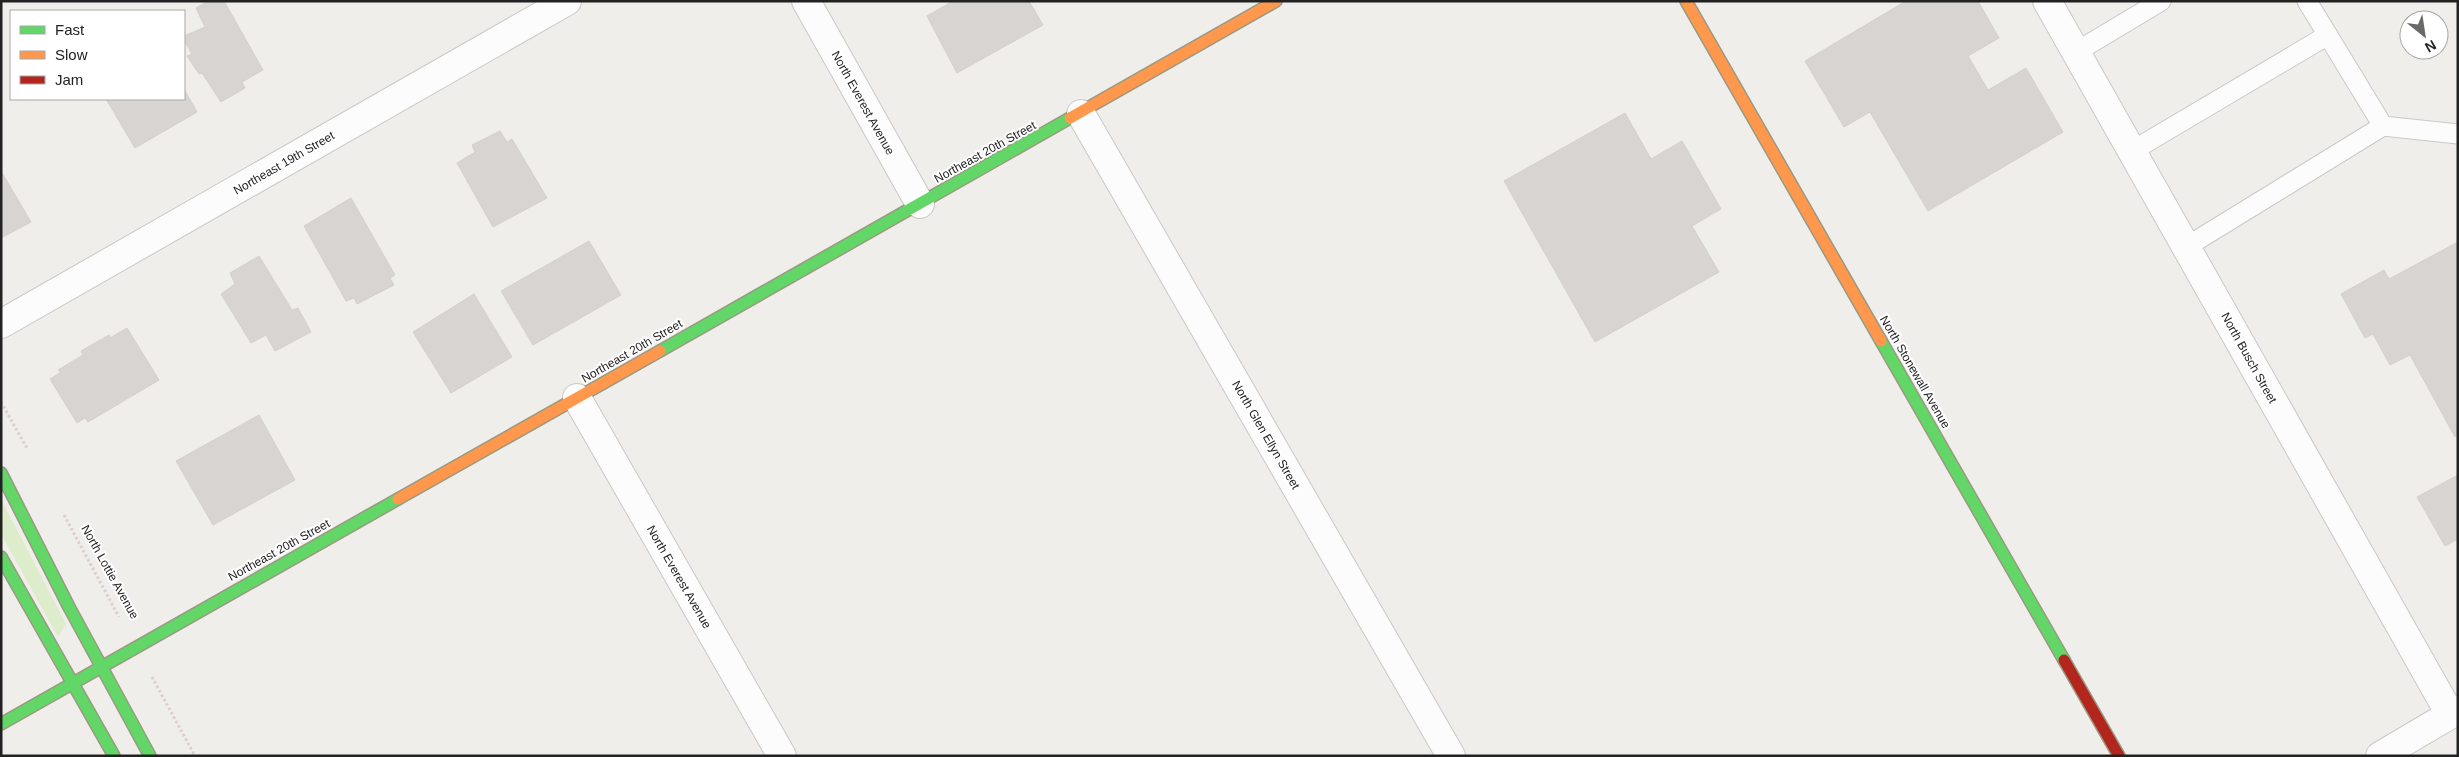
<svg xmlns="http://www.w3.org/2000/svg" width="2459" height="757" viewBox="0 0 2459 757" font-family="Arial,sans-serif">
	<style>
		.grass { fill: #ddeccb }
		.building { fill: #d7d4d2; stroke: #d3d0cc }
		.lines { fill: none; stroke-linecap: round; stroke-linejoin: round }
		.lane-casing { stroke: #c9c8c7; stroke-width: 21 }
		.street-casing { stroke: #c9c8c7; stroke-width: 30 }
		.fast-casing { stroke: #999a82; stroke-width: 14 }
		.slow-casing { stroke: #999a82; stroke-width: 14 }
		.jam-casing { stroke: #999a82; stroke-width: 14 }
		.path { stroke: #dccecd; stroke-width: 3; stroke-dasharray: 2.5 2.5; stroke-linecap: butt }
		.lane { stroke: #fdfcfc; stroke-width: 19 }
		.street { stroke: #fdfcfc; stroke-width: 28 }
		.fast { stroke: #63d668; stroke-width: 11 }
		.slow { stroke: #ff974d; stroke-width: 11 }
		.jam { stroke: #b3261e; stroke-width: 11 }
		.labels { text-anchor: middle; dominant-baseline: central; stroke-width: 4; stroke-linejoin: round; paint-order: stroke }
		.street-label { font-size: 12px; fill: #222; stroke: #fff }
	</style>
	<rect width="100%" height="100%" fill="#f0eeeb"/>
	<!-- grass -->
	<path class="grass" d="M1 499 66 624 58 637 1 534Z"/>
	<!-- building -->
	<path class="building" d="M208 1H224L263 70 242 82 245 88 221 102 202 73 199 74 187 56 192 54 184 40V36L205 27 196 8Z
		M953 1H1029L1043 25 957 73 927 16Z
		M1906 1H1978L1999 38 1968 56 1988 90 2026 68 2063 132 1928 211 1870 112 1844 127 1805 61Z
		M184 89 197 112 135 148 106 99H184Z
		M1625 113 1651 159 1682 141 1721 209 1692 226 1719 272 1595 342 1504 181Z
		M500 131 507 142 512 139 547 198 493 227 457 163 475 152 472 145Z
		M1 171 31 222 1 238Z
		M351 198 395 275 390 278 394 285 357 304 354 298 346 301 304 226Z
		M589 241 621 295 533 345 501 291Z
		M2458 242V435L2455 437 2410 355 2390 365 2373 334 2365 338 2341 294 2384 270 2389 279Z
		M259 256 292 310 298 308 311 332 275 351 266 335 251 343 221 294 235 284 230 273Z
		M474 294 512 357 451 393 413 332Z
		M127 328 159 380 88 422 85 418 77 423 50 379 61 372 58 370 83 355 81 351 109 335 110 338Z
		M259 415 295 480 213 525 176 461Z
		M2458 475V539L2445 546 2417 497Z"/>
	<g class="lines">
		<!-- lane casing -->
		<g class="lane-casing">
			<path id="lane" d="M2076 52 2161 1
				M2383 126 2458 134
				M2132 151 2328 35
				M2186 247 2383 126 2307 1"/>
		</g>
		<!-- street casing -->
		<g class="street-casing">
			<path id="street" d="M806 1 920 204
				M2047 1 2450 714
				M1081 114 1451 756
				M1 324 567 1
				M577 398 782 756
				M2380 756 2458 710"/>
		</g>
		<!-- fast casing -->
		<g class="fast-casing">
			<path id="fast" d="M1881 341 2064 660
				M660 351 1070 118
				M1 473 69 607 150 756
				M1 557 114 756
				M1 724 398 499"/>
		</g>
		<!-- slow casing -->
		<g class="slow-casing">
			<path id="slow" d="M1686 1 1881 341
				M1070 118 1276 1
				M398 499 660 351"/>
		</g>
		<!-- jam casing -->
		<g class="jam-casing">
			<path id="jam" d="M2064 660 2119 756"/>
		</g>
		<!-- path -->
		<path class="path" d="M1 402 28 450
			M64 515 119 617
			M152 677 195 756"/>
		<!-- lane -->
		<use href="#lane" class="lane"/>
		<!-- street -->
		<use href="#street" class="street"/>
		<!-- fast -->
		<use href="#fast" class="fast"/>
		<!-- slow -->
		<use href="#slow" class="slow"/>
		<!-- jam -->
		<use href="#jam" class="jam"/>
	</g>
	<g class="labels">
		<!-- street labels -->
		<g class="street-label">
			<text transform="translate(863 103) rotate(61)">North Everest Avenue</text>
			<text transform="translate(985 152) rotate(-29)">Northeast 20th Street</text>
			<text transform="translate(284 163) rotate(-30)">Northeast 19th Street</text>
			<text transform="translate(632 351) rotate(-30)">Northeast 20th Street</text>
			<text transform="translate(2249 358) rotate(61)">North Busch Street</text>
			<text transform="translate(1915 372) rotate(60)">North Stonewall Avenue</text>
			<text transform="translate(1266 435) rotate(60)">North Glen Ellyn Street</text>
			<text transform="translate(279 550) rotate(-29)">Northeast 20th Street</text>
			<text transform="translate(110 572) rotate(61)">North Lottie Avenue</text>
			<text transform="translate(679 577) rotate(60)">North Everest Avenue</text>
		</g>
	</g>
	<!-- border -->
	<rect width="2459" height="757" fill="none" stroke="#222222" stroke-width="5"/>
	<!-- legend -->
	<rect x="10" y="10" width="175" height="90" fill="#ffffff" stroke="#a7a7a7"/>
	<rect x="20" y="26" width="25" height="8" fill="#63d668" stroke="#a7a7a7"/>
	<text x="55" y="35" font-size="15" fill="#222222">Fast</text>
	<rect x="20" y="51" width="25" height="8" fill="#ff974d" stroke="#a7a7a7"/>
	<text x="55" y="60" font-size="15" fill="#222222">Slow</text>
	<rect x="20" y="76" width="25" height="8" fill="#b3261e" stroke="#a7a7a7"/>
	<text x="55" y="85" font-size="15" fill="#222222">Jam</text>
	<!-- north arrow -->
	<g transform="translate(2424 35) rotate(150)"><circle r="24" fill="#ffffff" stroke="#a7a7a7"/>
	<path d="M0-4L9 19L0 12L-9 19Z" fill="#6a6968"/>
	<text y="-8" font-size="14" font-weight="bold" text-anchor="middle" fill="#222222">N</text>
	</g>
</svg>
